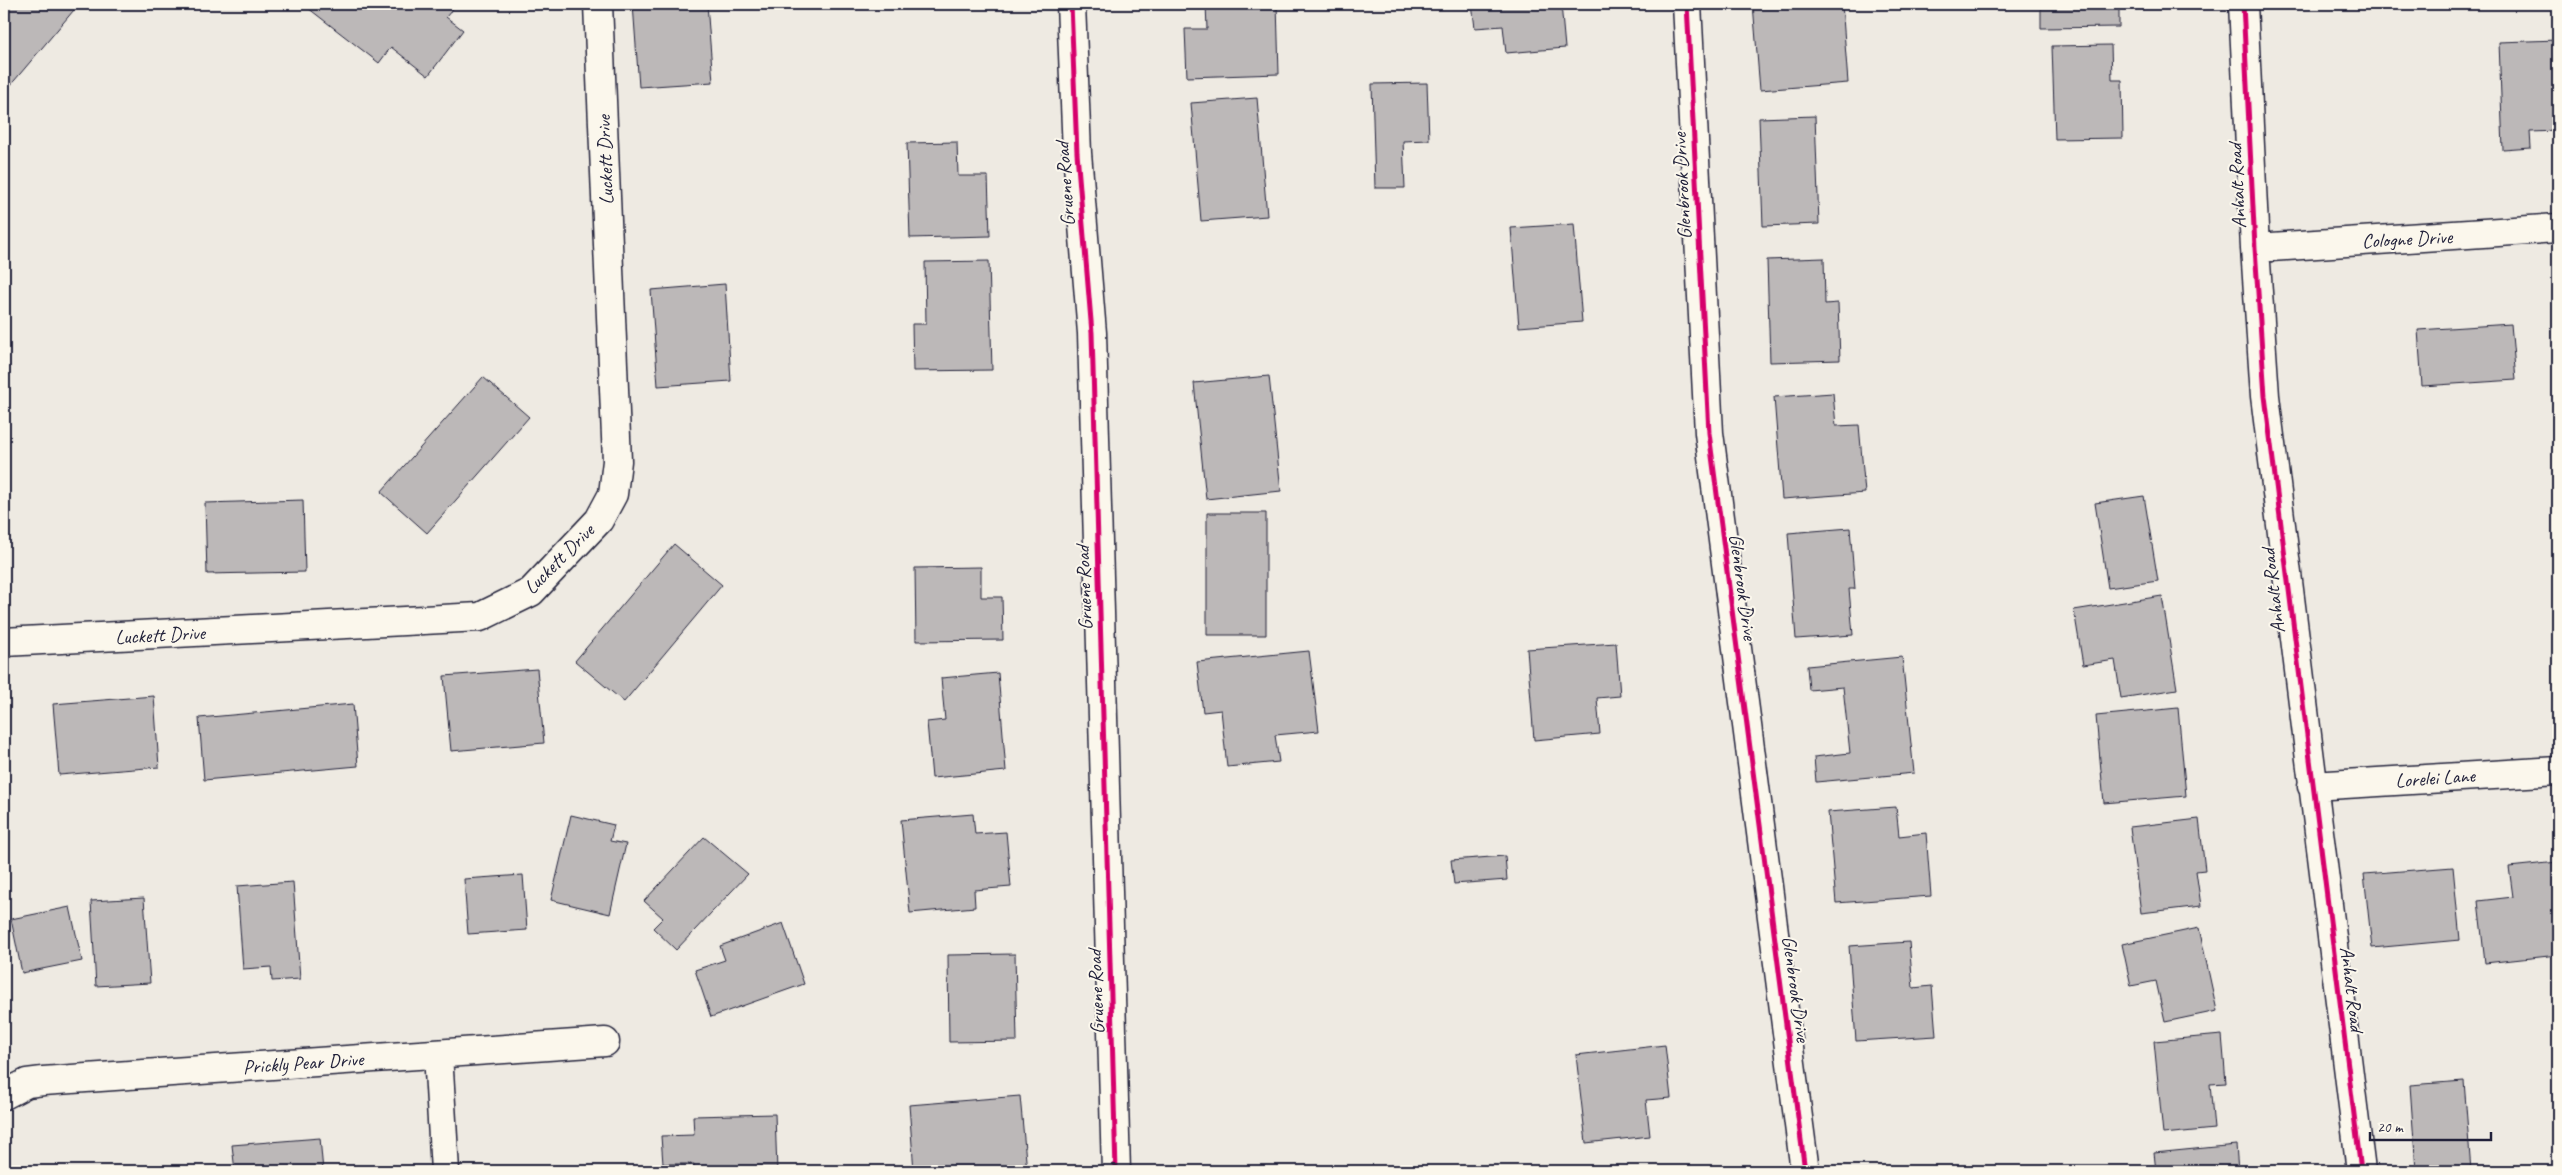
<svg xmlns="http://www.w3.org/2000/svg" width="2562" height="1175" viewBox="0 0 2562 1175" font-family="Caveat,sans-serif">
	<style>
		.building { fill: #bcb8b8; stroke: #22223b }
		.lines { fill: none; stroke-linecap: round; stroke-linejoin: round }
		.minor-casing { stroke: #22223b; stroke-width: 31 }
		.tertiary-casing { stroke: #22223b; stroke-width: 31 }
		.minor { stroke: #fbf7ec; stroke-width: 28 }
		.tertiary { stroke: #fbf7ec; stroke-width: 28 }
		.cycleway-casing { stroke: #fbf7ec; stroke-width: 8 }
		.cycleway { stroke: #d6006c; stroke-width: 5 }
		.labels { text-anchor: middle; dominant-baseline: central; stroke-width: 4; stroke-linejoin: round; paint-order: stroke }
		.street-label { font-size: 20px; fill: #22223b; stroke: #fbf7ec }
	</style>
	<rect width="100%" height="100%" fill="#eeeae2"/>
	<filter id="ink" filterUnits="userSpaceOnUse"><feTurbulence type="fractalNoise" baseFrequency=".02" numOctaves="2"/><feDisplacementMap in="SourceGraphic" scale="10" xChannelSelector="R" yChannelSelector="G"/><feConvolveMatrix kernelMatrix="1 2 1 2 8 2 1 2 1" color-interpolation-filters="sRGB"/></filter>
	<g filter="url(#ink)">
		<!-- building -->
		<path class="building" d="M4 4H79L9 87 4 83Z
			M311 4H457L446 17 463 30 428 76 391 47 379 63 308 8Z
			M633 4H707L713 82 639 87Z
			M1206 4H1277L1279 74 1187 77 1185 29H1207Z
			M1472 4H1561L1565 48 1506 53 1503 26 1475 28Z
			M1753 4H1842L1848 83 1760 90Z
			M2041 4H2119V27L2041 28Z
			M2558 40V131L2530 132 2531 148 2503 150 2499 42Z
			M2111 45 2112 80H2122L2123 138 2055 139 2052 46Z
			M1427 83 1429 140 1403 141 1405 188H1375L1372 84Z
			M1257 98 1267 216 1201 221 1191 103Z
			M1815 116 1819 224 1763 226 1759 118Z
			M957 142 958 176H988L990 236 910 238 907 143Z
			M1574 224 1582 322 1519 327 1511 228Z
			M1824 258 1825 304 1838 303 1840 360 1770 362 1767 260Z
			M989 261 992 370 913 371 912 324H926L925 262Z
			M725 284 731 381 658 386 651 290Z
			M2511 324 2516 380 2422 386 2418 330Z
			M1269 376 1281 491 1206 499 1194 383Z
			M483 377 529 417 427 533 381 492Z
			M1833 393 1836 426 1859 425 1865 493 1782 499 1774 397Z
			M2144 496 2158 581 2108 588 2095 503Z
			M303 500 305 572 207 574 205 503Z
			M1207 513H1266V635H1207Z
			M1850 528 1855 589H1849L1853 635 1796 639 1788 533Z
			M674 544 722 585 624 702 575 661Z
			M981 567V597H1002L1003 640 916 641 915 568Z
			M2162 596 2177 689 2121 698 2115 660 2083 665 2074 610Z
			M1616 643 1620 696 1597 698 1600 734 1534 740 1527 649Z
			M1309 651 1319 731 1275 735 1279 762 1227 767 1221 710 1203 712 1197 662Z
			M1902 657 1914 773 1816 782 1814 757 1850 753 1843 687 1809 690 1807 666Z
			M537 669 544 743 451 751 444 676Z
			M998 673 1006 771 932 778 927 722 945 720 941 678Z
			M154 696 159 767 59 775 53 704Z
			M353 704 358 766 204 780 199 718Z
			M2178 708 2186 796 2104 803 2096 716Z
			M1896 807 1899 836 1926 833 1931 896 1836 903 1828 812Z
			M973 814 975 834 1006 832 1011 887 974 890 975 907 910 913 901 820Z
			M571 815 614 825 610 841 626 844 610 914 551 900Z
			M2199 819 2205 870 2196 871 2201 906 2141 913 2130 827Z
			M704 837 748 874 676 950 653 928 663 918 644 901Z
			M1505 856 1507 880 1454 884 1451 860Z
			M2558 862V955L2485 963 2478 901 2513 897 2509 867Z
			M2453 867 2460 940 2372 948 2364 874Z
			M523 875 527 930 468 934 464 879Z
			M293 882 300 979 272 981 271 967 243 969 237 886Z
			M144 898 150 983 96 986 91 901Z
			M70 907 82 961 22 973 11 919Z
			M783 923 804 984 711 1017 695 970 725 960 720 946Z
			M2199 928 2217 1011 2165 1022 2156 981 2131 986 2122 944Z
			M1909 942 1913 988 1932 986 1936 1036 1856 1041 1849 946Z
			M1015 954 1017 1041 949 1042 948 955Z
			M2222 1035 2226 1083 2210 1084 2214 1129 2163 1134 2154 1041Z
			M1665 1045 1671 1098 1646 1100 1650 1136 1586 1143 1576 1055Z
			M2464 1081 2471 1171H2416L2410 1085Z
			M1020 1096 1027 1171H914L909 1105Z
			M775 1114 777 1171H694V1164H663L661 1136 694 1135 693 1116Z
			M320 1138 323 1171H235L232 1145Z
			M2236 1145 2238 1171H2156L2154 1153Z"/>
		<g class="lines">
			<!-- minor casing -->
			<g class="minor-casing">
				<path id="minor" d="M1687 4 1709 433 1805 1171
					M2243 4 2255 248 2265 396 2361 1171
					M2255 248 2558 228
					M4 642 480 617 531 592 599 520 613 494 617 461 598 4
					M2312 786 2558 771
					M438 1054 445 1171
					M4 1095 27 1083 43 1081 605 1042"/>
			</g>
			<!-- tertiary casing -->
			<g class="tertiary-casing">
				<path id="tertiary" d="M1071 4 1077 153 1092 333 1116 1171"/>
			</g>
			<!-- minor -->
			<use href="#minor" class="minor"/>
			<!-- tertiary -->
			<use href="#tertiary" class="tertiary"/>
			<!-- cycleway casing -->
			<g class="cycleway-casing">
				<path id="cycleway" d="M1071 4 1077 153 1092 333 1116 1171
					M1687 4 1709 433 1805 1171
					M2243 4 2255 248 2265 396 2361 1171"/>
			</g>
			<!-- cycleway -->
			<use href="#cycleway" class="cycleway"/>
		</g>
	</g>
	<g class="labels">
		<!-- street labels -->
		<g class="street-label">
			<text transform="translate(605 160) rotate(-92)">Luckett Drive</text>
			<text transform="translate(1065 184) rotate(-94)">Gruene Road</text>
			<text transform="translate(1682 186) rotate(-93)">Glenbrook Drive</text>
			<text transform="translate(2237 186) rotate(-93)">Anhalt Road</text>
			<text transform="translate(2407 239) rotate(-3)">Cologne Drive</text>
			<text transform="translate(559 559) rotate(-45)">Luckett Drive</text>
			<text transform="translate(1743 587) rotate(82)">Glenbrook Drive</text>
			<text transform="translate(1084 588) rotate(-92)">Gruene Road</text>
			<text transform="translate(2273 591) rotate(-97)">Anhalt Road</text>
			<text transform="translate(160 635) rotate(-3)">Luckett Drive</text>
			<text transform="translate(2435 778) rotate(-4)">Lorelei Lane</text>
			<text transform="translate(1796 989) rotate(82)">Glenbrook Drive</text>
			<text transform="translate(2352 989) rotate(83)">Anhalt Road</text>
			<text transform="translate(1096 992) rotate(-92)">Gruene Road</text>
			<text transform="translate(303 1063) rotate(-4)">Prickly Pear Drive</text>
		</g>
	</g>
	<!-- margin -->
	<rect width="2562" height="1175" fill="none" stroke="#fbf7ec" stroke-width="20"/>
	<rect x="10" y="10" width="2542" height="1155" fill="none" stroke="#22223b" stroke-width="2" filter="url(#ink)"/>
	<!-- scale -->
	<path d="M2370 1132v8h121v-8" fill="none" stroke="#22223b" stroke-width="2.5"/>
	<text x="2377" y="1132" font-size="15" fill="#22223b" stroke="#fbf7ec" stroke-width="4" paint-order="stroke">20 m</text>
</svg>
